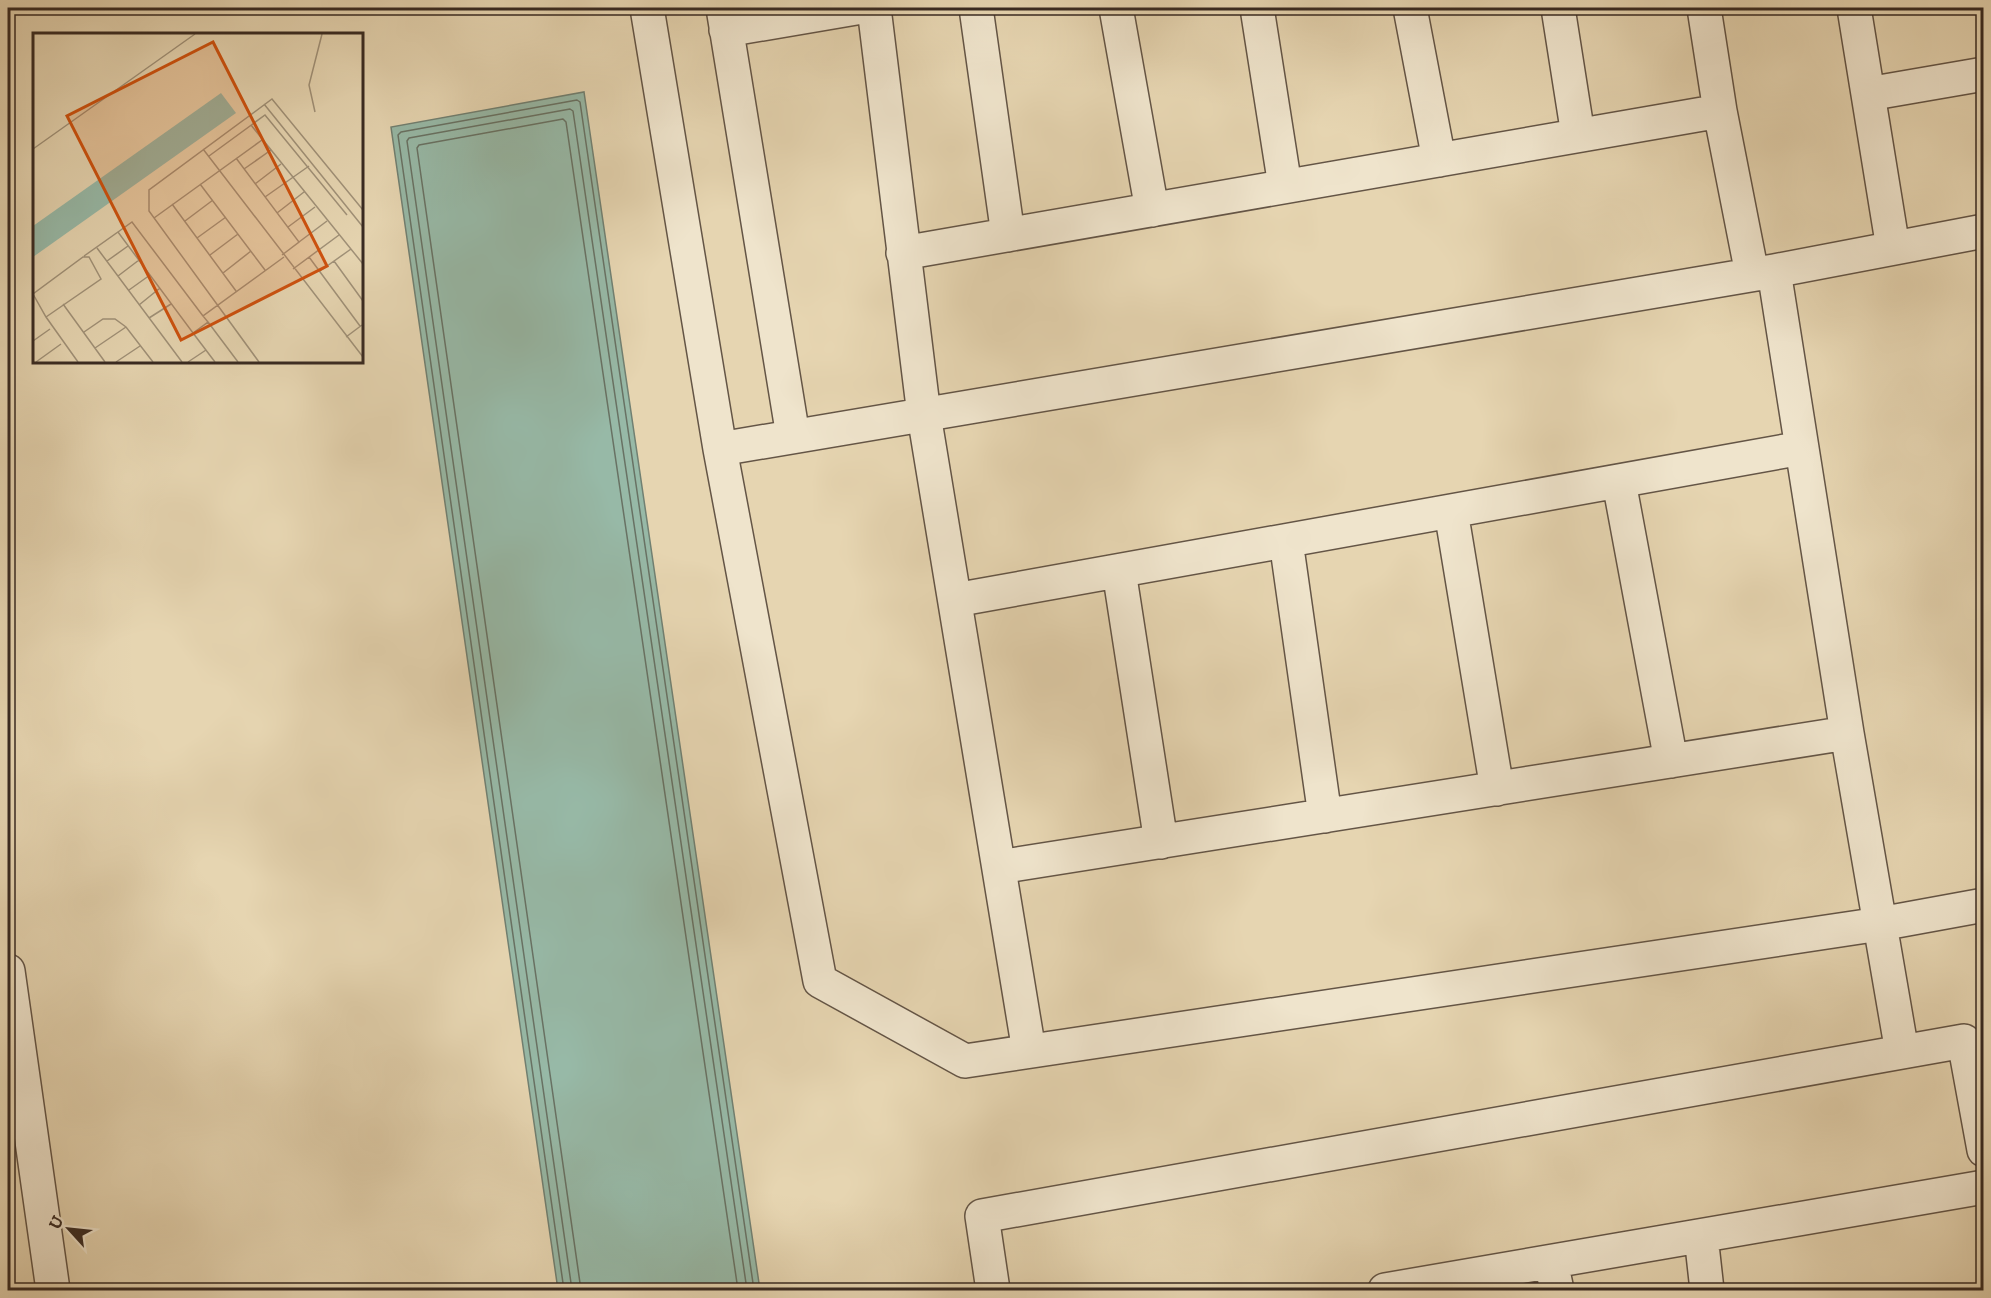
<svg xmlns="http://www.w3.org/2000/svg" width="1991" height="1298" viewBox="0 0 1991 1298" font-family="'IM FELL DW Pica',serif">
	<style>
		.water { fill: #97b9a7; stroke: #718072; stroke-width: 1.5 }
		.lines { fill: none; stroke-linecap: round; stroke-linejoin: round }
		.shore { stroke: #687264; stroke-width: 1.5 }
		.street-casing { stroke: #645546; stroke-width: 36 }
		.street { stroke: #efe4cc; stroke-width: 33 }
		.inset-road { fill: none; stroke: #a09178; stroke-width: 1.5 }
		.view { fill: #ce520f; fill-opacity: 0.15; stroke: #ce520f; stroke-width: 3 }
		.inset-edge { fill: none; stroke: #382a22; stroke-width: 3 }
	</style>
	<rect width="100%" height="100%" fill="#e6d5b1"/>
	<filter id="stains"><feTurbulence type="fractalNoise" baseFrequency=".00333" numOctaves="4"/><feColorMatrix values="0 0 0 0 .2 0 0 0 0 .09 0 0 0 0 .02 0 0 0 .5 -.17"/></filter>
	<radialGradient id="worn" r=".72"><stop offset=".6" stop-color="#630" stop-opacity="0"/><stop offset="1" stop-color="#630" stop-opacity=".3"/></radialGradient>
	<!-- water -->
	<path class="water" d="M584 92 760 1290H558L391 127Z"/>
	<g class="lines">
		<!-- shore -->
		<path class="shore" d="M564 1290 398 135 401 132 577 100 580 102 754 1290
			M572 1290 407 141 409 138 570 109 573 111 747 1290
			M581 1290 417 148 419 145 563 119 566 122 738 1290"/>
		<!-- street casing -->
		<g class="street-casing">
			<path id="street" d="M647 8 720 449 820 981 965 1061 1880 924 1984 905
				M723 8 793 436
				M874 8 924 415 1029 1051
				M976 8 1008 235
				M1116 8 1152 210
				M1257 8 1285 186
				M1410 8 1439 160
				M1558 8 1578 135
				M1704 8 1720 111
				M1854 8 1893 248
				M726 30 856 8
				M1868 94 1984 74
				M903 253 1720 111 1752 274
				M1774 271 1847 733 1902 1052 1964 1041 1984 1150
				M720 449 1774 271 1984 231
				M1619 482 1671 761
				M1451 511 1497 789
				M1286 541 1325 816
				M1119 571 1161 842
				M955 600 1802 448
				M999 867 1847 733
				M8 971 53 1290
				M1701 1236 1707 1290
				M1551 1262 1557 1290
				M993 1290 982 1216 1902 1052
				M1385 1290 1984 1187"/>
		</g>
		<!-- street -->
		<use href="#street" class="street"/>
	</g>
	<!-- overview -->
	<g transform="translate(33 33)">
		<rect width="330" height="330" fill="#e6d5b1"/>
		<path d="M188 60 203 80 0 224V193Z" fill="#97b9a7"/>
		<path class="inset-road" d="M231 71 330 194M282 79 276 52 289 1M218 92 330 231M0 116 162 1M170 116 330 324M176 123 232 82 314 182M203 125 266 209 249 222M211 136 238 117M167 151 232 237M222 151 248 131M232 164 276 133M139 171 203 258M244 180 271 159M121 185 229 107M152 188 180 167M255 194 282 174M85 199 99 189 170 283M164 205 193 184M266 209 294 188M64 215 149 329M177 222 205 201M51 223 85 199 160 300 175 289 170 283 251 224M276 224 327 293M74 228 95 213M301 228 330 268M260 236 306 202M287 238 318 216M190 240 218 218M85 243 106 227M96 257 117 242M30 271 72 329M106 272 127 255M13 284 68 246 56 224H50L0 261 13 284 45 329M116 285 138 271M175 289 205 329M51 299 70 286H82L93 294 120 329M160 300 182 329M313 304 329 292M0 308 17 296M62 315 93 294M3 329 28 311M83 329 107 313M155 329 173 317M226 329 116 178V157L239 66 330 177"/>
		<path class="view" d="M180 9 294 233 148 307 34 83Z"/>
		<rect width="330" height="330" class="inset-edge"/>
	</g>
	<!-- margin -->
	<rect width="1991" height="1298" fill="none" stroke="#e6d5b1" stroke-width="30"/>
	<rect x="9" y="9" width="1973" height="1280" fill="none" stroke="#382a22" stroke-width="3"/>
	<rect x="15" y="15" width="1961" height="1268" fill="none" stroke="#382a22" stroke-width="1.5"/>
	<!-- north arrow -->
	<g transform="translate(69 1229) rotate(297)" stroke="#efe4cc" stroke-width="4.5" paint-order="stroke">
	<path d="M0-4.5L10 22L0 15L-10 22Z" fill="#382a22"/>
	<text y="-9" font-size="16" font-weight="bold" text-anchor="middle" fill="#382a22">U</text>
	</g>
	<rect width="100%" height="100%" filter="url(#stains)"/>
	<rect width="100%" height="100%" fill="url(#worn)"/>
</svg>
